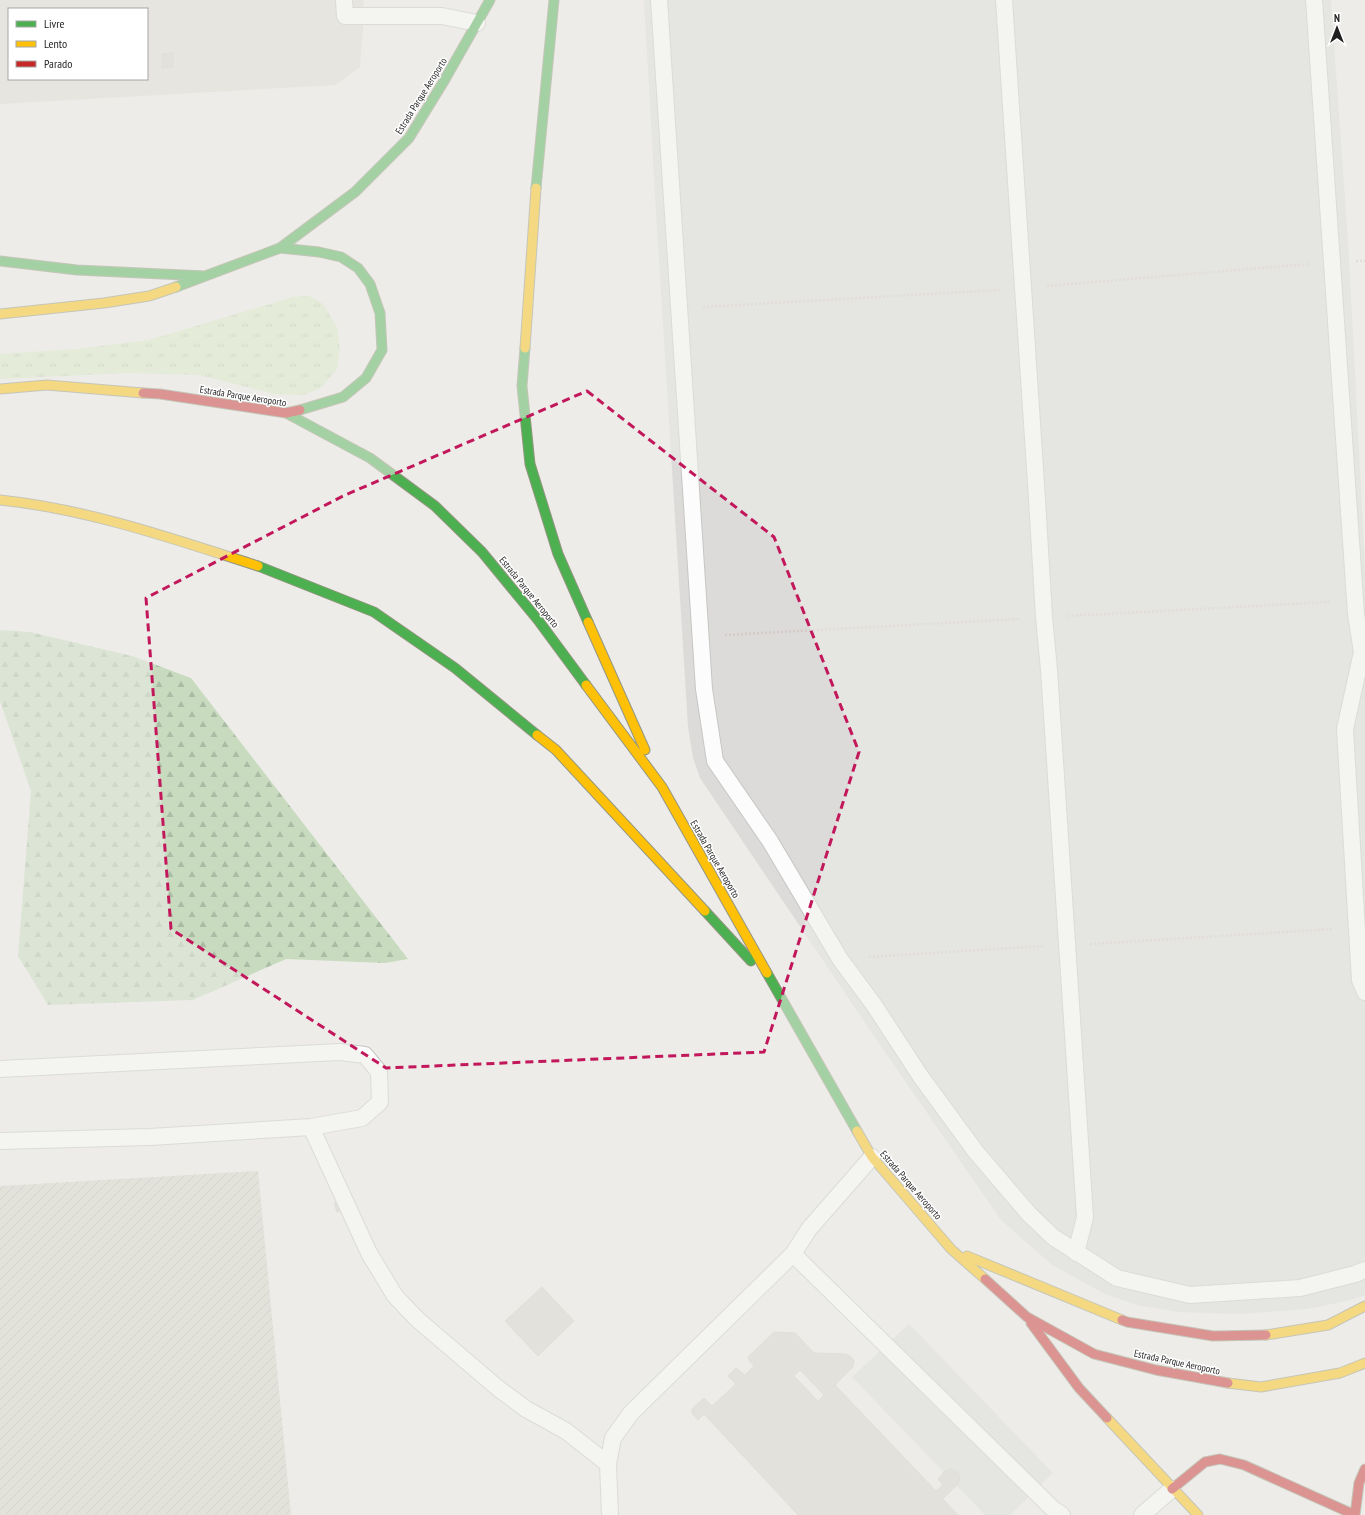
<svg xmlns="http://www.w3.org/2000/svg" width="1365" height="1515" viewBox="0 0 1365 1515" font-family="'PT Sans Narrow',sans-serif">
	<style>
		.residential { fill: #dcdbd9 }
		.airport { fill: #dddbd7; fill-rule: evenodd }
		.construction { fill: url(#construction-furrows) }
		.grass { fill: url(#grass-tufts) }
		.forest { fill: url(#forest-firs) }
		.building { fill: #d4d2cf; stroke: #d0ceca; fill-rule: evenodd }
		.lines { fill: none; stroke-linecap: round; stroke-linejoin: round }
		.lane-casing { stroke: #c6c6c4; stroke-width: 18 }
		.fast-casing { stroke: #949681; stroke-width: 11 }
		.slow-casing { stroke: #949681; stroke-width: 11 }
		.jam-casing { stroke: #949681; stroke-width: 11 }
		.path { stroke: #d6cac7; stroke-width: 2.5; stroke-dasharray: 2 2; stroke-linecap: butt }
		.lane { stroke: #fcfcfc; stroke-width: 16 }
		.fast { stroke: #4caf50; stroke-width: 9 }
		.slow { stroke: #ffc107; stroke-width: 9 }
		.jam { stroke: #c62828; stroke-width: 9 }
		.marked { fill: none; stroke: #c2185b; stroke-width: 3; stroke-dasharray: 8 5; stroke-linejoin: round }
		.labels { text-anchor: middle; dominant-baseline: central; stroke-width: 3; stroke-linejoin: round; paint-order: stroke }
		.street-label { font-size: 10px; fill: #1f1f1f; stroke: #fff }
	</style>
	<defs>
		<pattern id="construction-furrows" width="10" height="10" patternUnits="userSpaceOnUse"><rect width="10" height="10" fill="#d6d6ca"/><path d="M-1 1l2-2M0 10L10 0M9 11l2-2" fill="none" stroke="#b7b7ad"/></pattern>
		<pattern id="grass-tufts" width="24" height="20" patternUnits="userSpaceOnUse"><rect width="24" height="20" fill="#d9e9c8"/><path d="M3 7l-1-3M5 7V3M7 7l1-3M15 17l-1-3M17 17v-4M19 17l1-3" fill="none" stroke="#bac7ab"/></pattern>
		<pattern id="forest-firs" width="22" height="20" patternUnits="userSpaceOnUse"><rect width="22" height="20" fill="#c8dbbf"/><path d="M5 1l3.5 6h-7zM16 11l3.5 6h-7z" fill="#abbca4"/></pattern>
	</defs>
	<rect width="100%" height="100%" fill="#edece8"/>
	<!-- residential -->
	<path class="residential" d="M644 0H1331L1349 257 1365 567V1295L1347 1301 1307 1309 1240 1314 1179 1312 1136 1305 1101 1292 1051 1264 1001 1220 876 1039 700 778 693 758 688 727 655 196Z
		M909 1324 1053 1473 1010 1515H985L852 1377Z"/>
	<!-- airport -->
	<path class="airport" d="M0 0H363L364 15 360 67 335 85 0 104ZM9 9H147V79H9Z"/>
	<!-- construction -->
	<path class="construction" d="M258 1171 291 1515H0V1186Z"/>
	<!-- grass -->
	<path class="grass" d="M310 296 323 304 337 327 340 349 337 369 321 388 304 395 274 394 199 375 128 373 0 379V354L77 349 149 340 293 297Z"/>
	<!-- forest -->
	<path class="forest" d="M0 630 30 632 132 656 191 678 408 959 385 963 286 959 193 1000 48 1005 18 956 31 791 0 701Z"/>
	<!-- building -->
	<path class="building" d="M173 53V67L162 68V54Z
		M343 1200 345 1209 337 1212 334 1203Z
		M542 1287 574 1321 538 1356 505 1321Z
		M774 1332 795 1333 814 1353 846 1354 850 1356 854 1361 853 1367 835 1385 936 1491 943 1485 938 1479 945 1471 952 1469 958 1473 960 1477 958 1484 943 1499 958 1515H798L704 1414 698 1420 692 1413V1409L704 1398 712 1406 736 1384 728 1376 736 1368 745 1375 754 1366 748 1359V1357ZM800 1370 824 1395 818 1401 794 1376Z"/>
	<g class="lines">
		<!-- lane casing -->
		<g class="lane-casing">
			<path id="lane" d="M344 0 345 16H442L477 23
				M659 0 704 689 715 761 770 841 840 959 874 1005 921 1077 976 1152 1029 1214 1053 1237 1117 1278 1190 1295 1300 1288 1355 1274 1365 1270
				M1004 0 1037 499 1044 617 1049 670 1085 1217 1076 1253
				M1314 0 1356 614 1362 652 1345 729 1360 980 1365 992
				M0 1069 340 1052 365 1055 379 1072 380 1102 362 1118 311 1127 150 1137 0 1141
				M311 1127 369 1253 395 1296 418 1320 499 1389 526 1409 566 1431 608 1464
				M793 1254 1053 1509 1062 1515
				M610 1515 608 1464 613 1438 631 1413 793 1254 809 1229 872 1157
				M1142 1515 1172 1489"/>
		</g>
		<!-- fast casing -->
		<g class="fast-casing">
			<path id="fast" d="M536 188 554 0
				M280 248 355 192 409 138 444 81 490 0
				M0 261 77 270 205 276
				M176 287 280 248 319 252 341 257 358 268 370 284 380 313 382 350 366 378 343 397 300 410
				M525 348 522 386 530 464 558 554 588 622
				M286 413 370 458 435 506 482 552 538 620 586 685
				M258 566 374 612 455 668 537 735
				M705 911 751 961
				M767 973 857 1131"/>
		</g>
		<!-- slow casing -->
		<g class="slow-casing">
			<path id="slow" d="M0 314 104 303 149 296 176 287
				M525 348 536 188
				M0 389 47 385 143 393
				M0 500C88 509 174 539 258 566
				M588 622 645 750
				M586 685 662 787 767 973
				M537 735 556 750 705 911
				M857 1131 872 1157 951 1249 985 1279
				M967 1256 1122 1320
				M1266 1335 1328 1325 1365 1306
				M1228 1383 1261 1387 1340 1373 1365 1363
				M1107 1418 1198 1515"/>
		</g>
		<!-- jam casing -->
		<g class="jam-casing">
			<path id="jam" d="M143 393 160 394 286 413 300 410
				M985 1279 1027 1317 1094 1354 1156 1370 1228 1383
				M1122 1320 1127 1322 1213 1336 1266 1335
				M1031 1323 1079 1388 1107 1418
				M1172 1489 1205 1462 1220 1459 1244 1465 1355 1515
				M1355 1515 1359 1483 1365 1469"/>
		</g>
		<!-- path -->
		<path class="path" d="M1356 261H1365
			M1047 286 1309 264
			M703 307 1000 290
			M1068 616 1328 602 1331 603
			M725 635 1019 619
			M1090 944 1333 929
			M869 957 1044 946"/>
		<!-- lane -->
		<use href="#lane" class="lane"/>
		<!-- fast -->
		<use href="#fast" class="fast"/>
		<!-- slow -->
		<use href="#slow" class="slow"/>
		<!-- jam -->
		<use href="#jam" class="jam"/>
	</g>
	<!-- marked area -->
	<path d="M0 0H1365V1515H0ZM587 391 774 537 859 752 764 1052 386 1068 171 929 146 598 343 496Z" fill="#edece8" fill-opacity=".55" fill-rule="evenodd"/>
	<path class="marked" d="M587 391 774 537 859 752 764 1052 386 1068 171 929 146 598 343 496Z"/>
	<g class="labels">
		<!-- street labels -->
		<g class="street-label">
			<text transform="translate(421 96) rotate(-58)">Estrada Parque Aeroporto</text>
			<text transform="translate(243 396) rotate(9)">Estrada Parque Aeroporto</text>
			<text transform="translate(529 592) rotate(51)">Estrada Parque Aeroporto</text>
			<text transform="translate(715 859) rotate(60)">Estrada Parque Aeroporto</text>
			<text transform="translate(911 1185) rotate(49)">Estrada Parque Aeroporto</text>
			<text transform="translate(1177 1362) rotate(12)">Estrada Parque Aeroporto</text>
		</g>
	</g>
	<!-- legend -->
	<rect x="8" y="8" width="140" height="72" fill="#ffffff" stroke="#a5a5a5"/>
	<rect x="16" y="21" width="20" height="6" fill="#4caf50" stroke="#a5a5a5"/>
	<text x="44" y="28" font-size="12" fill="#1f1f1f">Livre</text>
	<rect x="16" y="41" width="20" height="6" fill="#ffc107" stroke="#a5a5a5"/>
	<text x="44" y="48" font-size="12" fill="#1f1f1f">Lento</text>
	<rect x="16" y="61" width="20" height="6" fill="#c62828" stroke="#a5a5a5"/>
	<text x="44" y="68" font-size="12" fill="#1f1f1f">Parado</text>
	<!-- north arrow -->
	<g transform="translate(1337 28)" stroke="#ffffff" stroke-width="3" paint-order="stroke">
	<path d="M0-3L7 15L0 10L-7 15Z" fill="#1f1f1f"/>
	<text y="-6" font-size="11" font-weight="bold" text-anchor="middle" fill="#1f1f1f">N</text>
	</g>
</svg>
